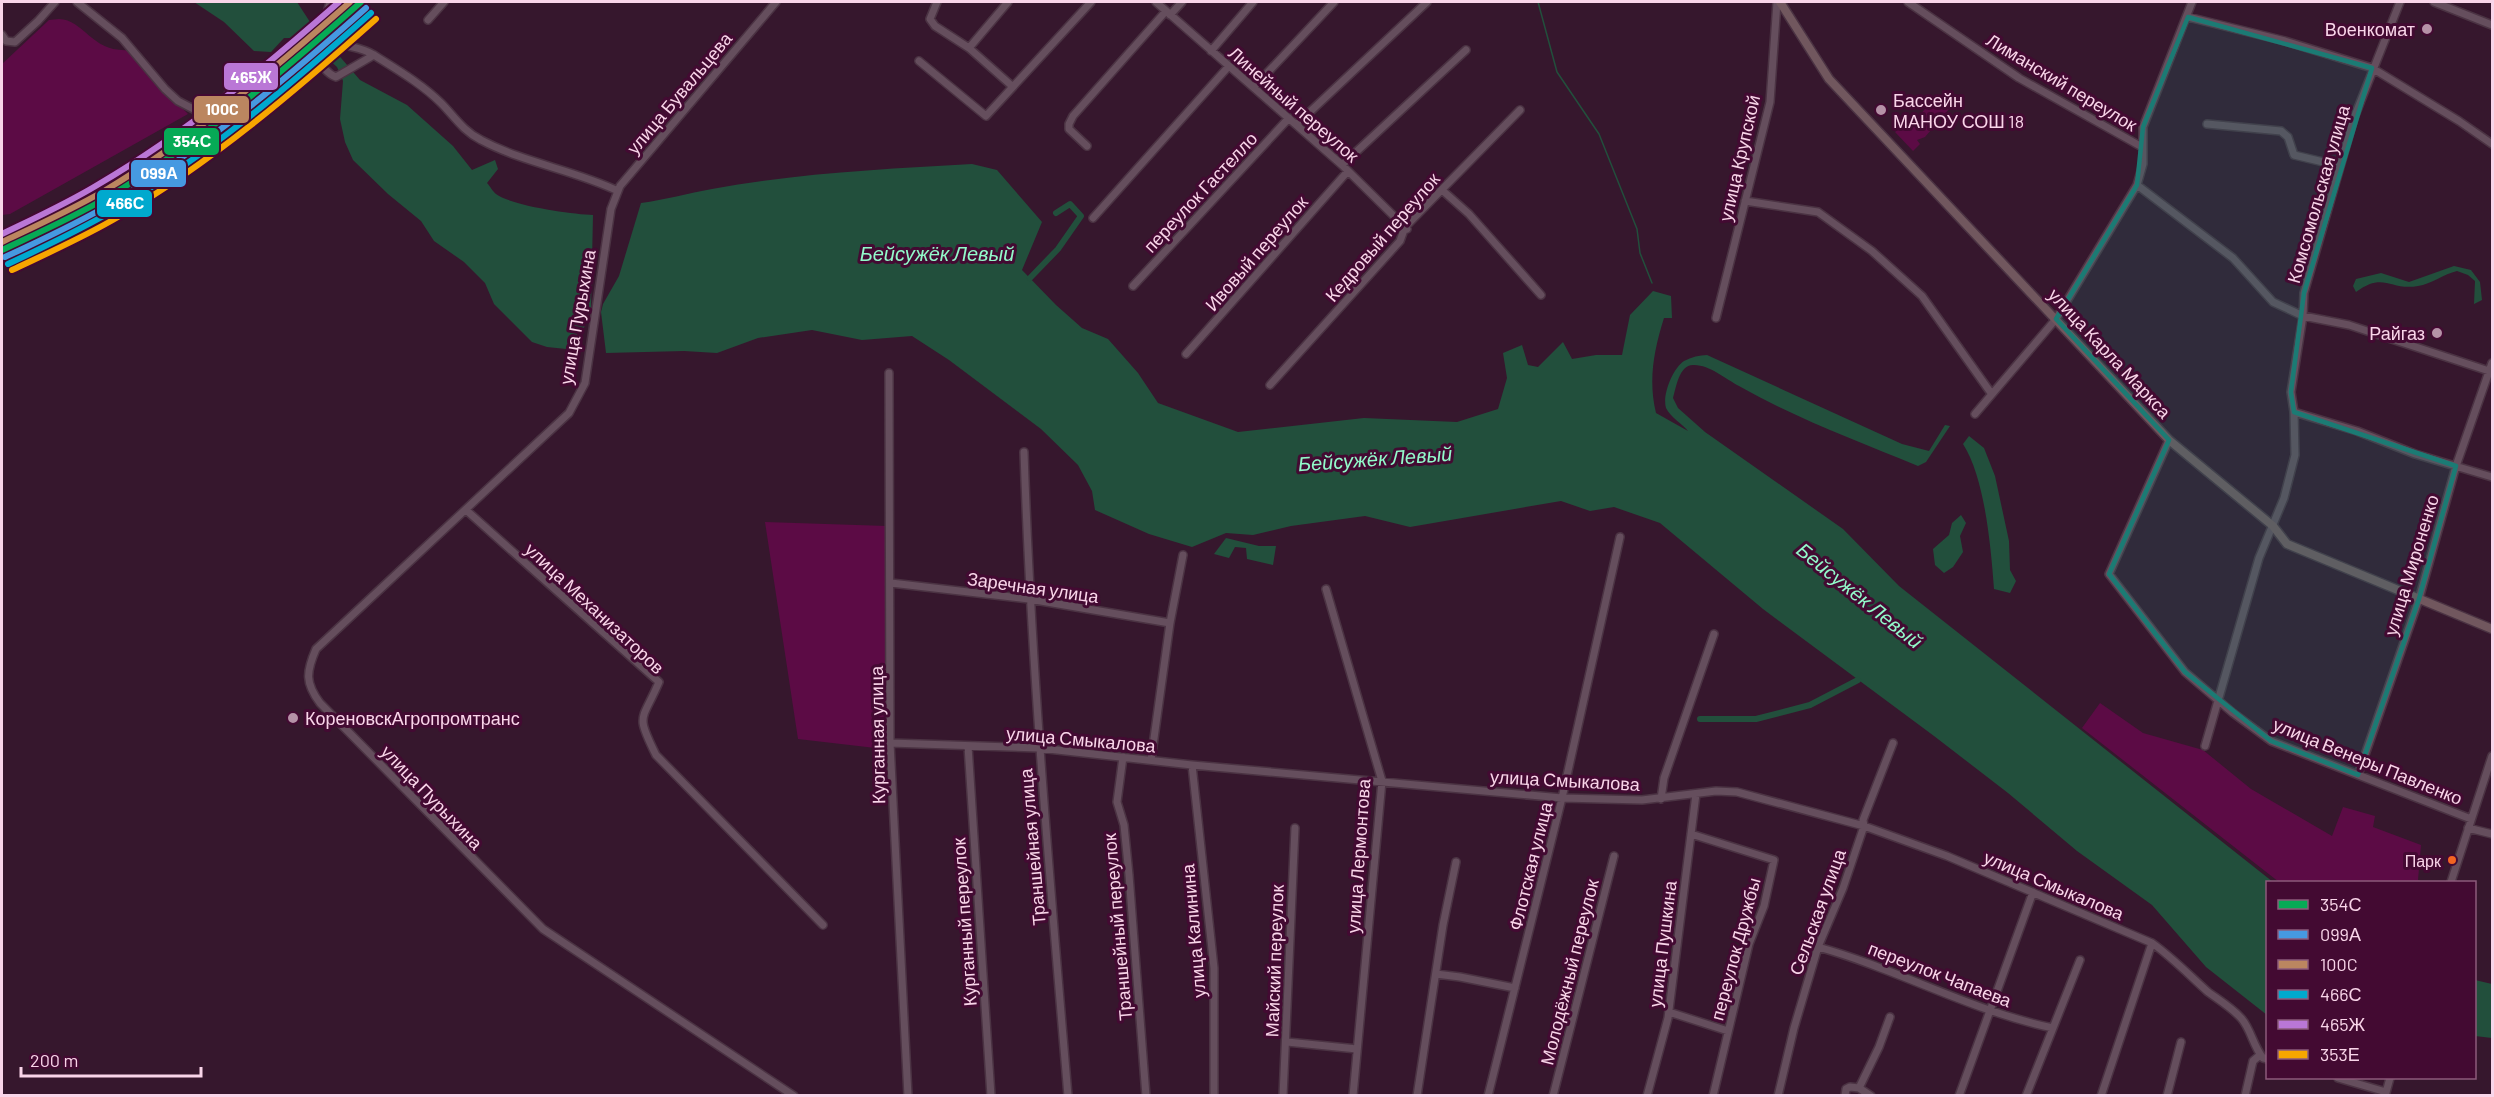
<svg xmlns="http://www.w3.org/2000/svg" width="2494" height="1097" viewBox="0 0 2494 1097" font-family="Barlow,sans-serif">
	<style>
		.green { fill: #5c0b45 }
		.water { fill: #224f3c }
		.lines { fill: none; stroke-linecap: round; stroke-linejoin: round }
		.stream { stroke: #224f3c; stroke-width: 1.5 }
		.canal { stroke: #224f3c; stroke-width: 6 }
		.minor-casing { stroke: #4b3343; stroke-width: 10 }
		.major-casing { stroke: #4b3343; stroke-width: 11 }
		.minor { stroke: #654e5d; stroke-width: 7 }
		.major { stroke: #71575e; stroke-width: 8 }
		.rail-1-casing { stroke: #430a32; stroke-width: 10 }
		.rail-2-casing { stroke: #430a32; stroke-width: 10 }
		.rail-3-casing { stroke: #430a32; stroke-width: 10 }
		.rail-4-casing { stroke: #430a32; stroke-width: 10 }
		.rail-5-casing { stroke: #430a32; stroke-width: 10 }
		.rail-6-casing { stroke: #430a32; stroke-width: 10 }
		.rail-1 { stroke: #06aa56; stroke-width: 6 }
		.rail-2 { stroke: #4699e1; stroke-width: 6 }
		.rail-3 { stroke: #bb8660; stroke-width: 6 }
		.rail-4 { stroke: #00a9ce; stroke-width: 6 }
		.rail-5 { stroke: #ba77d6; stroke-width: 6 }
		.rail-6 { stroke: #f7a600; stroke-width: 6 }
		.marked { fill: #1b7b74; fill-opacity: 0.2; stroke: #1b7b74; stroke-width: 4.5; stroke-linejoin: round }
		.poi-dot { fill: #b592a7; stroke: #430a32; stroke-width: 2 }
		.bus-dot { fill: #f26522; stroke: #430a32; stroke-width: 2 }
		.labels { text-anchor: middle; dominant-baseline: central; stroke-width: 6; stroke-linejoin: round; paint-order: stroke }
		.bus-label { font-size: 16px; fill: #f9d5e9; stroke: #430a32; text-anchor: end }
		.poi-label { font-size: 18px; fill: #f9d5e9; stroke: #430a32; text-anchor: end }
		.street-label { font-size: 18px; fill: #f9d5e9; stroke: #430a32 }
		.water-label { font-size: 20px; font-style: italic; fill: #92faca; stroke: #430a32 }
		.line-badge { stroke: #430a32; stroke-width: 2 }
		.badge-label { font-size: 16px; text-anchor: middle; font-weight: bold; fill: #fff }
	</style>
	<rect width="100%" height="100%" fill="#36172d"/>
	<!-- green -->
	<path class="green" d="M59 19C85 20 91 53 130 50L163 89 188 114 10 214 2 215V64L49 20Z
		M1939 96 1947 101 1949 109 1925 137 1917 140 1920 144 1913 151 1895 132 1902 126 1908 131 1931 101Z
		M765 522 887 526 884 749 798 739Z
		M2100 703 2143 733 2203 750 2251 789 2332 836 2343 807 2375 816 2373 827 2421 845 2418 880 2423 882H2279L2082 728Z"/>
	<!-- water -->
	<path class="water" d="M194 2H297L310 22 360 80 407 105 453 146 472 170 495 160 498 169 487 183C490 186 493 192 496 194 512 206 572 214 593 215L591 308 576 350 547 347 532 342 494 304 485 283 464 262 434 241 421 221 388 194 353 160 345 142 340 119 343 81 337 67 305 38H284L271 52 254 51 224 22Z
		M972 164 997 170 1042 222 1022 270 1056 305 1082 328 1108 339 1138 373 1158 403 1238 432 1364 418 1457 422 1498 409 1507 378 1503 353 1522 345 1528 365 1538 367 1563 342 1572 359 1596 355H1622L1630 315 1653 291 1671 296 1672 318H1664C1654 350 1648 380 1656 413L1688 431C1684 425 1670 417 1666 408 1662 395 1673 368 1684 361 1691 357 1700 355 1707 355L1902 444 1929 451 1945 425 1950 426 1926 462 1918 466C1858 441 1795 418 1739 386 1726 379 1708 364 1693 365 1679 365 1676 388 1673 398L1678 408 1705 432 1843 529 1899 586 2273 882H2268L2267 1015 2206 967 2152 905 2077 851 2008 793 1934 736 1763 609 1660 523 1614 507 1590 511 1561 501 1410 527 1365 516 1291 526 1253 535 1226 533 1192 547 1149 534 1095 510 1092 491 1078 465 1041 429 949 360 912 336 862 340 812 330 758 338 717 353 684 351 606 353 601 312 603 304 619 276 641 203C665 200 688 193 712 189 798 173 886 169 972 164Z
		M2454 266 2471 270 2480 282 2482 300 2474 304 2475 281 2468 275 2457 271C2444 274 2431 284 2418 286 2390 291 2384 271 2356 292L2353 286 2356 279 2381 273 2409 282Z
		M1969 436 1984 448 1995 476 2009 541 2010 570 2016 581 2010 593 1994 589C1991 548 1985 478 1963 444Z
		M1961 515 1966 523 1960 536 1963 552 1953 567 1944 573 1935 565 1933 549 1949 535 1952 523Z
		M1226 538 1259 546H1276L1273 565 1247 559 1246 548 1235 547 1229 558 1214 554Z
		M2475 980 2492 984V1038L2475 1036Z"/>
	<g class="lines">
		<!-- stream -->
		<path class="stream" d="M1538 2 1557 72 1599 134 1637 229 1640 253 1652 283"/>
		<!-- canal -->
		<path class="canal" d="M1030 278 1058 249 1081 216 1070 204 1056 213
			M1700 719H1756L1810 705 1858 680"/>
		<!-- minor casing -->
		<g class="minor-casing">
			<path id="minor" d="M77 2 122 38 165 89 178 101 203 114 211 113 240 81 265 67 295 44H306C314 54 325 74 336 77L374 55
				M330 2 323 28C340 52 352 42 374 55 396 69 422 84 441 103 454 116 463 131 481 140 524 163 574 170 618 191
				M776 2 620 186 611 209 585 383 569 413 316 649C306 672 305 683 320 703L543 929 794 1096
				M937 2 930 19 935 26 969 48 1012 86
				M1156 2 1342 165 1407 229
				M1908 2 2019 78 2142 147
				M2434 2 2492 25
				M1170 15 1182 2
				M2188 17 2285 41 2372 68 2459 121 2492 144
				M428 20 444 2
				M2 35 6 41 15 42 38 21 55 2
				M969 48 1008 2
				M1211 51 1253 2
				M919 61 986 116 1091 2
				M1254 87 1334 2
				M1297 124 1427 2
				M2207 124 2281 131 2288 137 2294 155 2340 166
				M1087 146 1069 129V124L1073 116 1166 11
				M1342 165 1466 50
				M2137 185 2233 258 2273 302 2303 316 2349 325 2489 371
				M1442 190 1469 214 1541 295
				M1745 201 1818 212 1872 251 1922 296 1991 393
				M1093 218 1228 67
				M1133 286 1289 118
				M1716 318 1770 102 1777 2
				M1186 354 1348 171
				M889 373 890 743 908 1096
				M1270 385 1400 241 1405 227 1520 110
				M2294 412 2357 431 2415 454 2492 477
				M1975 414 2056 319 2137 185 2143 164V127L2192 2
				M2169 440 2109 574 2185 672 2233 713 2271 741 2471 819
				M1024 452C1031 667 1050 881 1068 1096
				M466 510 659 682C642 722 635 713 656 755L823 925
				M891 583 1029 599 1170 623
				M1326 589 1382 781 1353 1096
				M890 743 1039 748 1192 765 1562 798 1642 800 1716 791 1737 792 1864 826 1947 856 2152 943C2173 958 2189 975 2208 992 2219 1000 2232 1008 2241 1018 2251 1029 2253 1046 2263 1058L2268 1059
				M968 746 991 1096
				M2205 746 2259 558 2284 498 2295 455 2294 412 2291 392 2303 316 2304 293 2354 118 2400 2
				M1123 757 1117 802 1124 825 1129 875 1146 1096
				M1151 760 1170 623 1183 555
				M1192 765 1214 968V1096
				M2358 775 2419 599 2456 466 2492 363
				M1661 799 1664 778 1714 634
				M2468 828 2492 834
				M1691 834 1774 860 1764 906 1749 944 1713 1096
				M2451 882 2492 756
				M1818 947C1898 969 1971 1011 2053 1028
				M1436 974 1460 977 1515 988
				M1669 1012 1728 1031
				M1287 1042 1357 1049
				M2338 1078 2386 1092
				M1859 1088 1871 1096
				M1283 1096 1295 828
				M1417 1096 1443 925 1456 862
				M1488 1096 1562 798 1620 537
				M1553 1096 1614 856
				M1647 1096 1668 1018 1696 794
				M1778 1096 1794 1028 1818 947 1843 888 1864 826 1863 820 1893 743
				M1845 1096 1846 1089 1850 1087 1859 1088 1879 1047 1890 1017
				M1959 1096 2033 892
				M2026 1096 2080 960
				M2101 1096 2152 943
				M2167 1096 2181 1042
				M2245 1096 2253 1061 2260 1055
				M2385 1096 2390 1078"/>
		</g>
		<!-- major casing -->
		<g class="major-casing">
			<path id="major" d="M1780 2 1829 79 2169 440 2273 526 2287 544 2492 629"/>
		</g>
		<!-- minor -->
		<use href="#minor" class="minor"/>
		<!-- major -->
		<use href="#major" class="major"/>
		<!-- rail-1 casing -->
		<g class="rail-1-casing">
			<path id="rail-1" d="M2 250C38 233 74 217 108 197 200 142 281 73 361 2"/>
		</g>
		<!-- rail-2 casing -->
		<g class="rail-2-casing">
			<path id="rail-2" d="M5 257C41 240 77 224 112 203 204 148 286 79 366 8"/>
		</g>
		<!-- rail-3 casing -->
		<g class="rail-3-casing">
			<path id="rail-3" d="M2 242C36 226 71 210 104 191 193 138 273 70 350 2"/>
		</g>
		<!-- rail-4 casing -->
		<g class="rail-4-casing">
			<path id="rail-4" d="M8 264C44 247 80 230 114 210 208 156 290 85 371 13"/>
		</g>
		<!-- rail-5 casing -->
		<g class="rail-5-casing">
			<path id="rail-5" d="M2 234C35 218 68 203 99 184 186 133 264 68 339 2"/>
		</g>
		<!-- rail-6 casing -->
		<g class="rail-6-casing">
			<path id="rail-6" d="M12 270C48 253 84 237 118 217 212 162 295 91 376 19"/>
		</g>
		<!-- rail-1 -->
		<use href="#rail-1" class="rail-1"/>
		<!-- rail-2 -->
		<use href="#rail-2" class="rail-2"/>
		<!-- rail-3 -->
		<use href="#rail-3" class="rail-3"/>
		<!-- rail-4 -->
		<use href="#rail-4" class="rail-4"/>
		<!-- rail-5 -->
		<use href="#rail-5" class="rail-5"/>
		<!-- rail-6 -->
		<use href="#rail-6" class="rail-6"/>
	</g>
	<!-- marked area -->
	<path class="marked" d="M2188 17 2372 68 2304 293 2291 392 2294 412 2456 466 2419 599 2358 775 2271 741 2185 672 2109 574 2169 440 2056 319 2137 185 2143 127Z"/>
	<!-- markers -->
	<g class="poi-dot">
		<circle cx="2427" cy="29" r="6"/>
		<circle cx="1881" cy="110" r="6"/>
		<circle cx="2437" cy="333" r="6"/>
		<circle cx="293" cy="718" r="6"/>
	</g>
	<circle class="bus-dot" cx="2452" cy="860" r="5"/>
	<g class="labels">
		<!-- bus labels -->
		<g class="bus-label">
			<text x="2441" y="860">Парк</text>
		</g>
		<!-- poi labels -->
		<g class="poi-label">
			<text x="2415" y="29">Военкомат</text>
			<text x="1893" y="100" text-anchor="start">Бассейн<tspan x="1893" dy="21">МАНОУ СОШ 18</tspan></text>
			<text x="2425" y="333">Райгаз</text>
			<text x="305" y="718" text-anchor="start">КореновскАгропромтранс</text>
		</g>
		<!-- street labels -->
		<g class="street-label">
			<text transform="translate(2062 82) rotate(31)">Лиманский переулок</text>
			<text transform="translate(679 93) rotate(-50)">улица Бувальцева</text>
			<text transform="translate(1294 104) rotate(41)">Линейный переулок</text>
			<text transform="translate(1739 158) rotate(-77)">улица Крупской</text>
			<text transform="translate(1200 192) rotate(-47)">переулок Гастелло</text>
			<text transform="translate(2318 194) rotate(-74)">Комсомольская улица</text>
			<text transform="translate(1382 237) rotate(-49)">Кедровый переулок</text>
			<text transform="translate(1256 253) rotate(-49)">Ивовый переулок</text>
			<text transform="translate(577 317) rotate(-80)">улица Пурыхина</text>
			<text transform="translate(2110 353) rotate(47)">улица Карла Маркса</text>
			<text transform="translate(2411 565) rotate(-73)">улица Мироненко</text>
			<text transform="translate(1033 587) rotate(8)">Заречная улица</text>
			<text transform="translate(595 608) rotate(43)">улица Механизаторов</text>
			<text transform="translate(877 735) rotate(-91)">Курганная улица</text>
			<text transform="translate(1081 739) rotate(5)">улица Смыкалова</text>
			<text transform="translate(2368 761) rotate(22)">улица Венеры Павленко</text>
			<text transform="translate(1565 780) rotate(3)">улица Смыкалова</text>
			<text transform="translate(432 797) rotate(46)">улица Пурыхина</text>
			<text transform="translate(1032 847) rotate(-95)">Траншейная улица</text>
			<text transform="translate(1358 856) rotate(-86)">улица Лермонтова</text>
			<text transform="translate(1530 866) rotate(-76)">Флотская улица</text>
			<text transform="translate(2054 885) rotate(23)">улица Смыкалова</text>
			<text transform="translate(1817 912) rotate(-70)">Сельская улица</text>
			<text transform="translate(964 922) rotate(-94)">Курганный переулок</text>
			<text transform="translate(1117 927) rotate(-95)">Траншейный переулок</text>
			<text transform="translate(1193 931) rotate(-95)">улица Калинина</text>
			<text transform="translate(1662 944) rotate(-83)">улица Пушкина</text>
			<text transform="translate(1735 949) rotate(-75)">переулок Дружбы</text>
			<text transform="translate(1274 961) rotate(-88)">Майский переулок</text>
			<text transform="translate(1569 972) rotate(-76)">Молодёжный переулок</text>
			<text transform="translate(1940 974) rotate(21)">переулок Чапаева</text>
		</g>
		<!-- water labels -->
		<g class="water-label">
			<text x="937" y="253">Бейсужёк Левый</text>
			<text transform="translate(1375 458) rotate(-4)">Бейсужёк Левый</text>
			<text transform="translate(1860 595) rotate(39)">Бейсужёк Левый</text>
		</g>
	</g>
	<g class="line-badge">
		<rect x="223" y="62" width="56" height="29" rx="6" fill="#ba77d6"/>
		<rect x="193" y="95" width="57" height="29" rx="6" fill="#bb8660"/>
		<rect x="163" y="127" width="57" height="29" rx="6" fill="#06aa56"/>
		<rect x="130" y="159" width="57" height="29" rx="6" fill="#4699e1"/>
		<rect x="96" y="189" width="57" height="29" rx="6" fill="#00a9ce"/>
	</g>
	<g class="badge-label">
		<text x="251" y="83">465Ж</text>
		<text x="222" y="115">100C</text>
		<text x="192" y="147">354С</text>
		<text x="159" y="179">099А</text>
		<text x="125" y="209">466С</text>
	</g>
	<!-- border -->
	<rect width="2494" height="1097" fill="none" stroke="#f9d5e9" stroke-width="6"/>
	<!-- legend -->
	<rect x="2266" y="881" width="210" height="198" fill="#430a32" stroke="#8c5b7b" stroke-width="1.5"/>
	<rect x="2278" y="900" width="30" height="9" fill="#06aa56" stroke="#8c5b7b" stroke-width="1.5"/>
	<text x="2320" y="911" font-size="18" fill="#f9d5e9">354С</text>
	<rect x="2278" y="930" width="30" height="9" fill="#4699e1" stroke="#8c5b7b" stroke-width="1.5"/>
	<text x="2320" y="941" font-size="18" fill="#f9d5e9">099А</text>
	<rect x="2278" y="960" width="30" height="9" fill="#bb8660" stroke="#8c5b7b" stroke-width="1.5"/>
	<text x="2320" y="971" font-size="18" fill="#f9d5e9">100C</text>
	<rect x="2278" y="990" width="30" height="9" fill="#00a9ce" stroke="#8c5b7b" stroke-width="1.5"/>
	<text x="2320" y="1001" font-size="18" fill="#f9d5e9">466С</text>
	<rect x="2278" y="1020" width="30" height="9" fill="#ba77d6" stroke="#8c5b7b" stroke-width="1.5"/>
	<text x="2320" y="1031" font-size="18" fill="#f9d5e9">465Ж</text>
	<rect x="2278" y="1050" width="30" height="9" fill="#f7a600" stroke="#8c5b7b" stroke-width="1.5"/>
	<text x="2320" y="1061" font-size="18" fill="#f9d5e9">353Е</text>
	<!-- scale -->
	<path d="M21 1067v9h180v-9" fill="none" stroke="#f9d5e9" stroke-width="3"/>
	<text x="30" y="1067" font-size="18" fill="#f9d5e9" stroke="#430a32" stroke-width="4.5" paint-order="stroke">200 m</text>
</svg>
